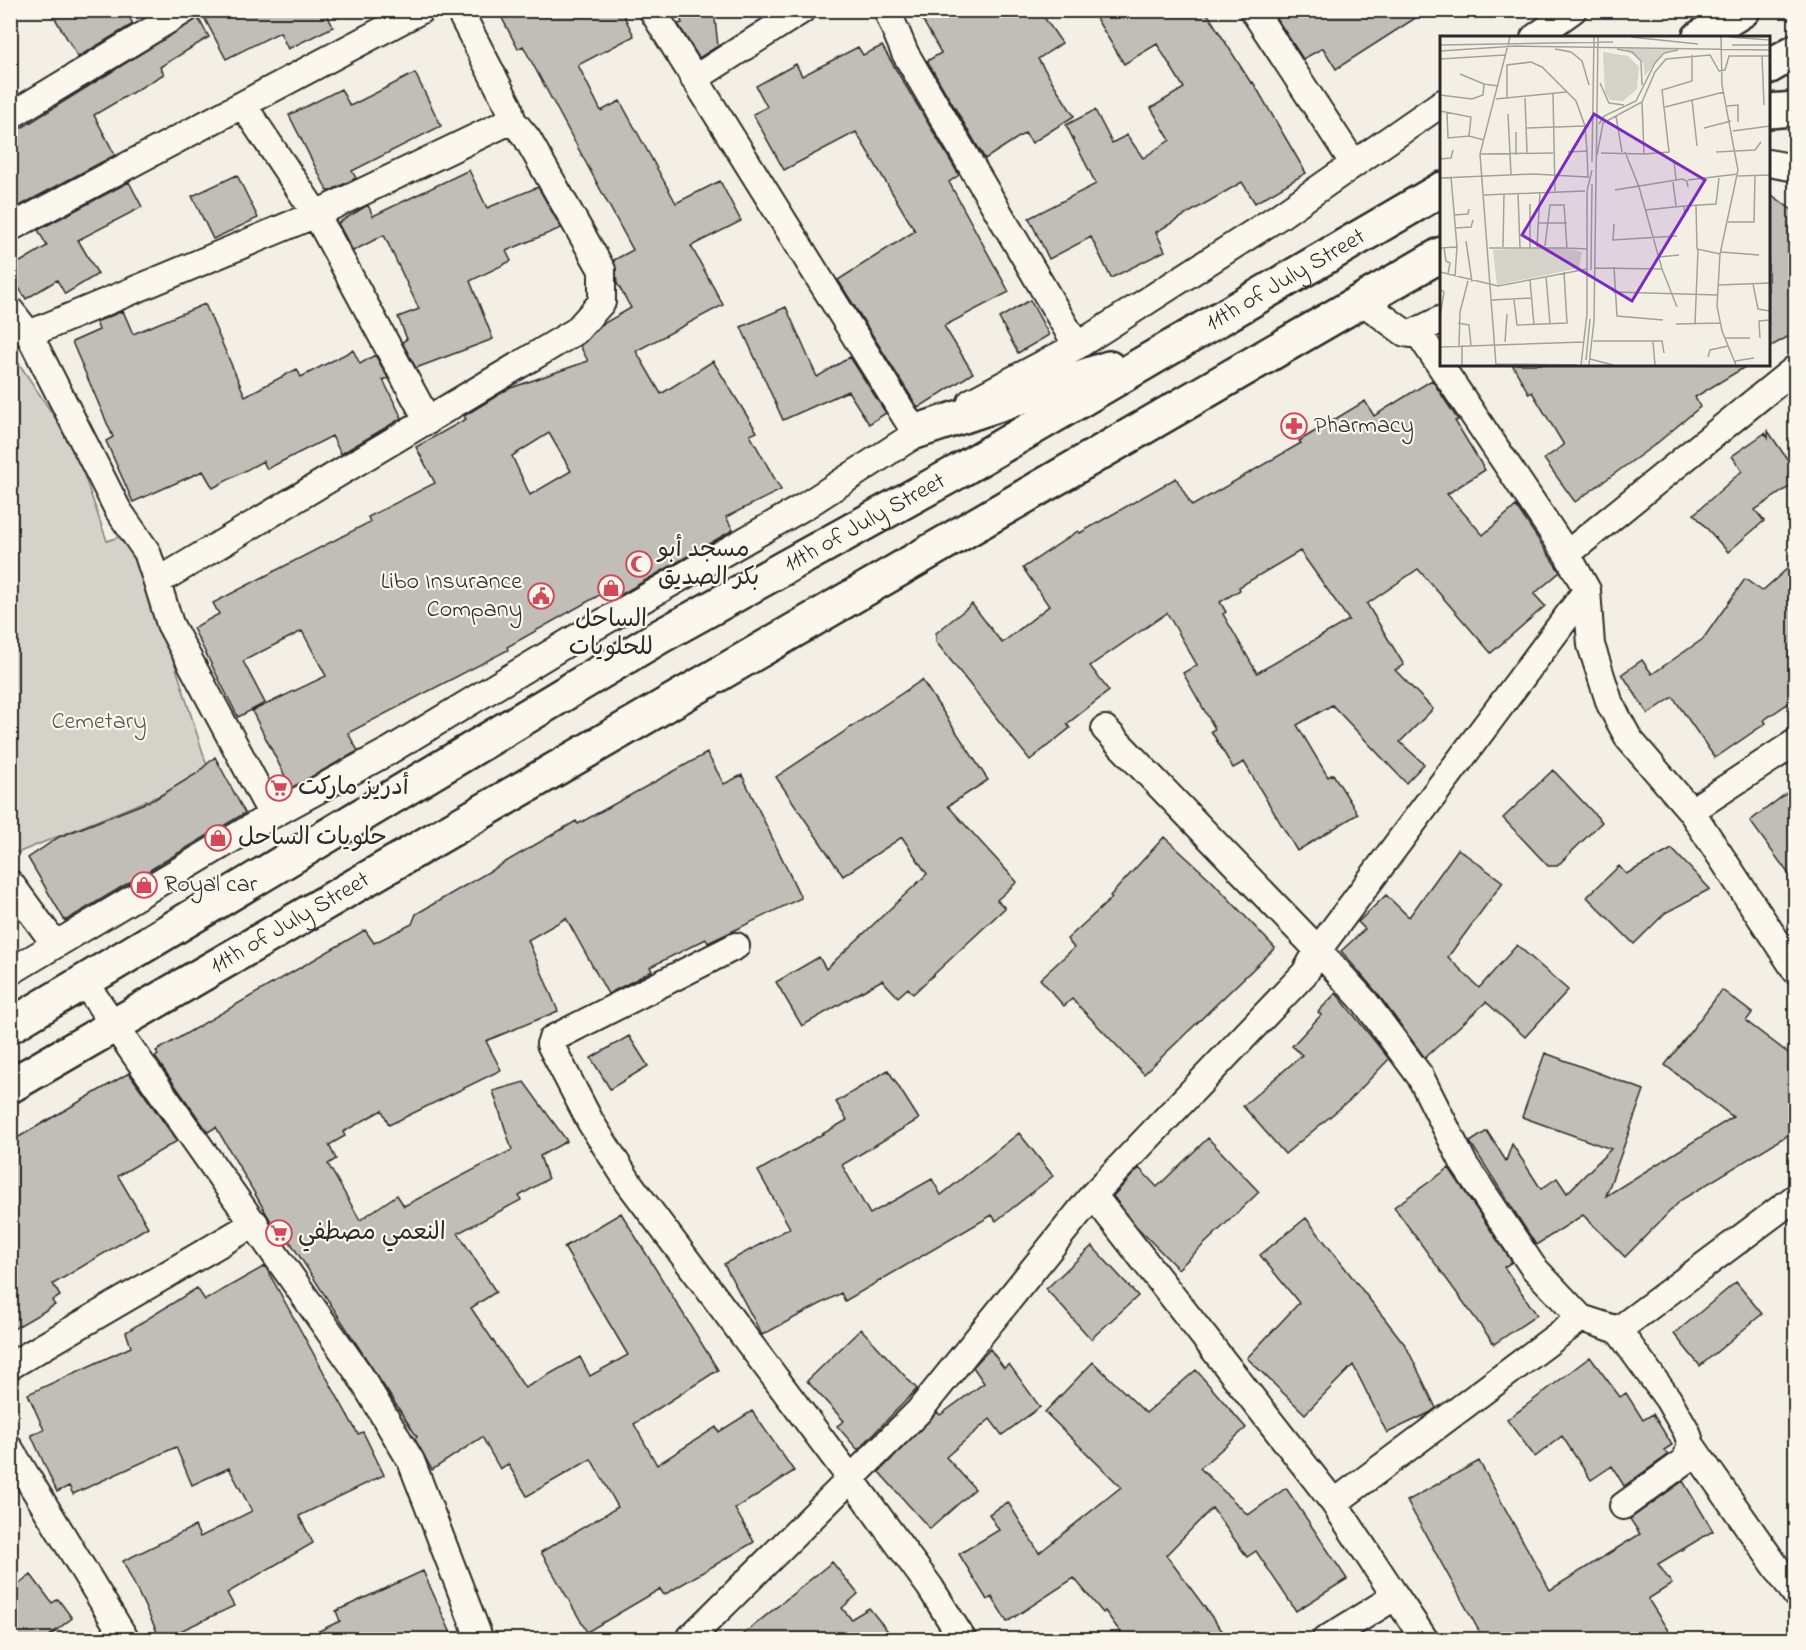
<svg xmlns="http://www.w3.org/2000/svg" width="1806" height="1650" viewBox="0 0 1806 1650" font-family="'Indie Flower','Playpen Sans Arabic',sans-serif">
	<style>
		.green { fill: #d5d2c9; stroke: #807e7a; stroke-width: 1.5 }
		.building { fill: #c0beb6; stroke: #2b2b2b; stroke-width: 1.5; fill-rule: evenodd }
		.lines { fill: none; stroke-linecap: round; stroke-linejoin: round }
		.street-casing { stroke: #2b2b2b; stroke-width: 30 }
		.highway-casing { stroke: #2b2b2b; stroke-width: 38 }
		.street { stroke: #fbf7ec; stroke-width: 26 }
		.highway { stroke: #fbf7ec; stroke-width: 33 }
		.labels { text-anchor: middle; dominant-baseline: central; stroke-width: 4.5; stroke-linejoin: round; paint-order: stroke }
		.street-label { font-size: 24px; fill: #2b2b2b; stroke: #fbf7ec }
		.poi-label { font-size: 24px; fill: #2b2b2b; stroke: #fbf7ec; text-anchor: start }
		.park-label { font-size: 24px; fill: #565552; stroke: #fbf7ec }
		.inset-road { fill: none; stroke: #a3a19a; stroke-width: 1.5 }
		.view { fill: #7b2cbf; fill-opacity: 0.15; stroke: #7b2cbf; stroke-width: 3 }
		.inset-edge { fill: none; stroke: #2b2b2b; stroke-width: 3 }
	</style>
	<rect width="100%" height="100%" fill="#f3efe4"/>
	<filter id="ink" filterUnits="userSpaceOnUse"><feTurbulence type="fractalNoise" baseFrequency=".0167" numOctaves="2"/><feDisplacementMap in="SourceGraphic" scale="12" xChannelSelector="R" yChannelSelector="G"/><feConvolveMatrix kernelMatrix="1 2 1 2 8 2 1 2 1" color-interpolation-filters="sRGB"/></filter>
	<g filter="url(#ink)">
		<!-- green -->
		<path class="green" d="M10 350 74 446 107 541 133 532 210 775 17 853 10 843Z"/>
		<!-- building -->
		<path class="building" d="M50 10H125L133 24 78 57Z
			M221 10H325L333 27 288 49 280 32 226 59 205 19Z
			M518 10H621L634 36 578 65 601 111 620 101 676 203 720 181 741 221 691 246 723 305 636 351 661 394 713 361 757 432 750 435 781 490 726 517 733 530 615 598 610 589 507 647 508 650 348 733 358 751 291 788 252 711 326 676 302 631 243 661 265 703 238 717 193 628 219 614 213 603 370 522 368 517 435 483 416 447 466 419 464 416 508 389 588 361 580 346 601 325 631 308 617 283 614 260 633 250 523 46 518 49 502 18ZM549 433 571 471 530 495 512 456Z
			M678 10H714L718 46 699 58 678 24 682 23Z
			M917 10H1039L1062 43 1038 59 1074 116 1032 143 1025 133 985 159 927 61 941 53Z
			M1091 10H1205L1251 83 1253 82 1306 173 1255 203 1242 182 1156 232 1165 251 1111 278 1091 237 1049 259 1029 218 1096 184 1066 125 1095 110 1112 143 1127 135 1143 158 1170 140 1151 108 1184 88 1157 44 1124 64Z
			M1290 10H1428L1336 69 1323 48 1303 59 1277 19Z
			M198 18 209 37 160 67 164 74 94 115 115 155 10 211V135Z
			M882 46 959 175 949 182 1009 292 944 326 973 373 918 408 838 280 915 231 856 132 784 170 753 114 767 107 756 86 796 64 802 76 858 47 863 55Z
			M415 73 441 126 352 171 356 178 328 192 289 115 341 89 350 106Z
			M469 170 487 208 538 187 561 228 506 251 511 261 470 281 493 339 416 368 402 342 407 339 398 317 419 309 384 235 353 251 338 223 368 205 373 216Z
			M237 175 258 218 213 239 192 196Z
			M129 182 142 207 78 240 98 274 65 294 57 280 26 299 10 274V268L47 246 38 230Z
			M1768 192 1796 213V332L1768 348Z
			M1030 300 1049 335 1018 353 999 318Z
			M205 304 245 396 297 369 301 377 353 350 360 364 375 355 388 378 383 380 402 418 341 454 332 436 267 469 263 461 213 488 203 471 133 502 106 441 113 437 72 342 99 330 96 322 123 311 133 334Z
			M786 307 817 377 850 357 886 413 869 424 848 391 783 420 741 327Z
			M1512 364H1750L1695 397 1700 407 1656 444 1575 502 1544 459 1564 445 1532 392 1529 394Z
			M1432 380 1458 420 1455 421 1485 470 1447 494 1483 535 1516 506 1560 572 1534 594 1545 606 1491 653 1418 569 1367 604 1404 665 1395 670 1433 709 1400 742 1424 764 1406 783 1332 705 1297 725 1328 777 1333 774 1358 814 1297 851 1244 762 1233 768 1211 731 1215 729 1183 673 1197 665 1167 613 1090 666 1109 691 1067 724 1070 728 1030 760 936 642V633L972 604 1002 643 1049 606 1023 568 1078 531 1080 533 1176 478 1192 506 1301 443 1299 441 1365 401 1374 416ZM1300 551 1349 620 1257 673 1223 614 1226 612 1220 602 1240 590 1239 587Z
			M1768 431 1796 472V482L1755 510 1764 521 1728 552 1694 514 1742 471 1732 456 1765 433 1768 438Z
			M1796 561V698L1764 720 1766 723 1715 758 1673 697 1648 714 1622 674 1642 660 1652 674 1703 639 1745 579 1762 591Z
			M922 680 988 780 948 806 1017 882 997 900 1005 908 913 994 908 988 898 997 882 980 802 1026 776 982 819 957 826 969 927 874 902 837 843 876 776 777Z
			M707 753 724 784 742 775 801 898 708 943 706 939 650 967 652 971 608 994 566 918 528 940 558 1011 486 1041 501 1070 389 1125 382 1110 343 1132 345 1136 329 1145 336 1159 328 1164 360 1220 397 1195 404 1206 512 1150 493 1091 524 1082 567 1141 540 1156 548 1179 519 1196 521 1200 458 1233 496 1292 471 1308 525 1388 580 1357 590 1376 628 1355 564 1247 621 1213 718 1370 634 1424 657 1465 716 1427 719 1432 752 1411 794 1471 735 1509 754 1542 664 1595 660 1589 587 1632 541 1552 618 1507 591 1459 527 1496 508 1464 500 1469 482 1437 432 1470 415 1439 417 1437 285 1234 281 1236 273 1225 216 1127 208 1132 155 1057 158 1055 156 1051 365 930 374 943 412 924 416 914 576 821 578 824Z
			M215 757 245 813 65 921 28 858 59 837 155 799 196 774Z
			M1553 770 1602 822 1557 866H1548L1503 818Z
			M1796 786V884L1750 821Z
			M1164 837 1211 880 1275 948 1144 1074 1072 999 1064 1006 1040 979 1074 948 1067 939 1112 898 1110 896Z
			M1458 849 1503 882 1448 957 1479 988 1517 945 1568 990 1525 1037 1486 1002 1425 1058 1377 993 1341 951 1365 929 1358 922 1386 895 1409 917Z
			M1672 849 1710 889 1665 913 1634 944 1587 897 1619 866 1626 874Z
			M1722 990 1752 1013 1746 1021 1796 1059V1130L1681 1200 1625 1257 1583 1215 1536 1245 1470 1142 1487 1131 1506 1161 1512 1144 1541 1189 1557 1178 1567 1193 1611 1149 1522 1117 1545 1053 1644 1090 1606 1196 1733 1117 1665 1065Z
			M1336 993 1389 1059 1350 1100 1285 1154 1243 1106 1302 1055 1292 1046 1321 1015 1318 1012Z
			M629 1036 648 1066 610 1089 591 1058Z
			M888 1070 919 1119 842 1165 870 1214 932 1179 941 1195 1019 1133 1053 1176 996 1221 992 1215 845 1301 841 1293 762 1335 724 1264 790 1228 758 1171 847 1120 836 1102Z
			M129 1073 177 1141 118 1176 148 1227 53 1284 60 1296 52 1301 55 1305 10 1331V1142Z
			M1208 1138 1259 1192 1178 1269 1136 1226 1113 1196 1139 1168 1157 1187Z
			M1449 1168 1512 1262 1504 1267 1537 1315 1494 1344 1394 1207Z
			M1306 1218 1406 1346 1436 1408 1429 1413 1387 1433 1353 1365 1305 1414 1247 1358 1299 1303 1260 1255Z
			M1092 1246 1138 1296 1091 1339 1046 1289Z
			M265 1266 358 1434 363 1432 384 1475 299 1516 313 1543 227 1593 234 1606 161 1640 123 1561 195 1526 200 1537 252 1511 229 1468 192 1485 176 1447 73 1494 69 1486 57 1492 31 1435 44 1430 28 1394 131 1347 126 1332 197 1288 205 1300Z
			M1736 1282 1762 1314 1700 1366 1674 1334Z
			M861 1329 917 1389 858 1450 837 1426 844 1421 807 1381Z
			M990 1349 1004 1368 1009 1364 1040 1407 1002 1435 990 1419 946 1457 975 1489 930 1529 879 1472 937 1412 940 1415 984 1383 973 1367Z
			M1590 1357 1620 1397 1626 1393 1643 1420 1653 1414 1672 1445 1664 1450 1668 1455 1624 1486 1612 1466 1591 1480 1562 1436 1535 1457 1507 1420Z
			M1093 1362 1146 1413 1196 1370 1246 1428 1200 1468 1248 1515 1286 1488 1347 1579 1296 1611 1256 1551 1247 1557 1212 1508 1166 1555 1229 1640H1126L1105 1611 1103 1613 1074 1578 1007 1622 992 1597 987 1600 959 1554 999 1530 989 1514 1008 1502 1039 1553 1121 1487 1045 1412Z
			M1479 1461 1550 1590 1640 1534 1630 1519 1683 1481 1713 1531 1658 1564 1672 1584 1648 1599 1674 1640H1484L1407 1501Z
			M832 1562 858 1594 842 1608 851 1619 869 1608 895 1640H736Z
			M423 1571 454 1640H300L340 1621 336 1611Z
			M31 1575 52 1603 58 1599 72 1618 44 1640H21L10 1626V1591Z"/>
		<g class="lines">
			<!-- street casing -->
			<g class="street-casing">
				<path id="street" d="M459 10 509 107 512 120
					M652 10 915 432
					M887 10 905 53 1077 346
					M1534 38 1573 10
					M694 79 802 10
					M243 105 316 214 428 421
					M10 116 185 10
					M1768 163 1796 168
					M1354 164 1442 103
					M10 228 421 10
					M1359 299 1405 333 1411 334 1442 319
					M10 310 29 334 118 510 147 552 157 582
					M1417 331 1567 554 1587 590 1591 645 1610 704 1629 739 1691 811 1796 742
					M29 334 316 214 512 120 527 138 602 270V302L576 331 157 582 170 624 272 815
					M971 402 1077 346 1278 217 1354 164 1253 10
					M1567 554 1796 368
					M1105 729 1318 950 1365 1002 1420 1076 1464 1164 1533 1267 1581 1318 1618 1330 1668 1399 1687 1432 1691 1445 1685 1461 1623 1506
					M1691 811 1796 971
					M10 883 55 944
					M736 946 552 1039 550 1044 591 1123 629 1183 851 1479 930 1587 963 1640
					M10 972 272 815 389 751 574 639 805 506 931 424
					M84 982 359 1374 411 1461 480 1640
					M1093 1195 1334 1503 1392 1591 1388 1601 1325 1640
					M1618 1330 1796 1197
					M10 1366 255 1223
					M1691 1445 1796 1595
					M10 1449 126 1640
					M1334 1503 1581 1318
					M1392 1591 1425 1640
					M688 1640 919 1411 1093 1195 1305 973 1318 950 1587 590"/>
			</g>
			<!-- highway casing -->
			<g class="highway-casing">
				<g id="highway">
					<path d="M1699 38 1743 10"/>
					<path d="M1768 67 1796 51"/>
					<path d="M1768 111 1796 109"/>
					<path d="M915 432 1109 368"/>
					<path id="s1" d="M10 1026 659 637 959 471 1442 189"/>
					<path id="s2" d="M10 1086 1442 254"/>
				</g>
			</g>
			<!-- street -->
			<use href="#street" class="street"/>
			<!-- highway -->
			<use href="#highway" class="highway"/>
		</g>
	</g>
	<!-- icons -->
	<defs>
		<g id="pharmacy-ring" transform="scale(1.35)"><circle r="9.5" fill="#fbf7ec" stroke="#d1495b" stroke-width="1.5"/><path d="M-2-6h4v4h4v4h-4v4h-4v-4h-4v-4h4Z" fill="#d1495b"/></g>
		<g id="mosque-ring" transform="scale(1.35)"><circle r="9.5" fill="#fbf7ec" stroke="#d1495b" stroke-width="1.5"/><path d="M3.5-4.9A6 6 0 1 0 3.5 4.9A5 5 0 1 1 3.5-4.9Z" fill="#d1495b"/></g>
		<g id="shop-ring" transform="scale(1.35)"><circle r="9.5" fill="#fbf7ec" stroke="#d1495b" stroke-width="1.5"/><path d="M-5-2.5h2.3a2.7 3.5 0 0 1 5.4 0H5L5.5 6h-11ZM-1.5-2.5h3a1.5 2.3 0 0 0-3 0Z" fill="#d1495b"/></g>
		<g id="civic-ring" transform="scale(1.35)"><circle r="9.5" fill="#fbf7ec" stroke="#d1495b" stroke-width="1.5"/><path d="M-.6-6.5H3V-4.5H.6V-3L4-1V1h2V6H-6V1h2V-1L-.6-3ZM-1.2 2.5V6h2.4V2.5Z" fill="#d1495b"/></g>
		<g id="supermarket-ring" transform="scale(1.35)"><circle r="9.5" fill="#fbf7ec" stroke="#d1495b" stroke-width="1.5"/><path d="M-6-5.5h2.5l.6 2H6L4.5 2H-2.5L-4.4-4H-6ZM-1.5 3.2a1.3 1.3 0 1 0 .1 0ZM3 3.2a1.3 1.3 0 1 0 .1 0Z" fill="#d1495b"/></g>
	</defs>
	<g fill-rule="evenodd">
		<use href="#pharmacy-ring" x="1294" y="426"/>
		<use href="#mosque-ring" x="639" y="564"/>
		<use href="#shop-ring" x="611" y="588"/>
		<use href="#civic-ring" x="541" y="596"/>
		<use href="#supermarket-ring" x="279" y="788"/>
		<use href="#shop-ring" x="218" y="838"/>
		<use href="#shop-ring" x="144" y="885"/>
		<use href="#supermarket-ring" x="279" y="1233"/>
	</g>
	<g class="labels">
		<!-- street labels -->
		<g class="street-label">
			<text stroke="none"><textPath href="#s1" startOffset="1478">11th of July Street</textPath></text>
			<text stroke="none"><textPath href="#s1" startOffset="992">11th of July Street</textPath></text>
			<text stroke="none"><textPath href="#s2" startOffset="324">11th of July Street</textPath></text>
		</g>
		<!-- poi labels -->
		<g class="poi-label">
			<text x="1314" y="426">Pharmacy</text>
			<text x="658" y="550">مسجد أبو<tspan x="658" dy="28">بكر الصديق</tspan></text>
			<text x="522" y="582" text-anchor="end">Libo Insurance<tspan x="522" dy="28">Company</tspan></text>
			<text x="611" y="620" text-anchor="middle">الساحل<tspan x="611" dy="28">للحلويات</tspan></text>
			<text x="298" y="788">أدريز ماركت</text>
			<text x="238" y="838">حلويات الساحل</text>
			<text x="164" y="885">Royal car</text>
			<text x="298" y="1233">النعمي مصطفي</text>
		</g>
		<!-- park labels -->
		<g class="park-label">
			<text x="99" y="722">Cemetary</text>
		</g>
	</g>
	<!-- overview -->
	<g transform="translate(1440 36)">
		<rect width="330" height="330" fill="#f3efe4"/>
		<path d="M184 12 236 13 223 16 205 40 203 26ZM163 16 188 20 199 31 197 53 183 65 170 64 165 56ZM122 211 142 216 139 232 57 249 53 214Z" fill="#d5d2c9"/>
		<path class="inset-road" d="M191 1 258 8M281 1 282 49 298 134 280 218 277 270 282 295 296 329M289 1 330 4M0 9 173 6M292 9H330M115 13 131 16 142 25 149 49M177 13 192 16 201 25 202 49M0 15 76 10 330 14M322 20 324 69M0 23 65 19M20 38 44 48M160 47 169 67 184 69M113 58 115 155M0 59 32 63 43 59 44 48 58 50M85 62 87 117M56 63 126 56M67 63V29L91 26 102 31 136 65 145 90 147 115M252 64 257 110M287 70 298 69V86M225 71 284 56M0 75 31 81 29 100M7 76 8 102 29 100 44 104M68 78 71 138M176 80 182 116M159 88 164 80 196 65 215 27 224 17 238 14M87 92 145 90M264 92 291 85M293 95 330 90M128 116 147 115 148 142M185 116 199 151 222 233M276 116 315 114 321 106M161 117 204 118 202 66M40 118 113 117M204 118 229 116 222 54 252 45V19M76 119V96M157 119 163 87 202 66 215 36 226 23 270 19 279 35 285 34 289 20H330M0 123 11 122 13 114M234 124 236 144M152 126 154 1M298 140 330 139M11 141 17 211M0 142 93 138 148 141M248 144 298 138M233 146 236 170M175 154 242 143 247 145 248 151M147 155 152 134M78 157 80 212M44 159 145 155M90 168V212M256 169 257 213 280 218M244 170 276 168 279 142M205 174 244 170 245 178M14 179 28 178 29 173M288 186H314L315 139M99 187H127M174 188 173 204 237 200M15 192 31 191 33 184M26 205 32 246M105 210 110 169H124L127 212 147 213M63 211 64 158M97 211 100 156M0 212 17 211 15 240M4 212 6 225 10 227 8 238M49 212H127M281 216 319 219M219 221 239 219M174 231 177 280 223 284M155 232 222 233 237 271M151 234 152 148M0 236 58 250 147 233M106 240 110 288M90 244 94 289M313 248 318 273 330 275M279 249 330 247M0 253 4 256 0 281M173 256 278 259M52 264 91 262M74 264 77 289 127 287 124 236M18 287 29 289 31 309M236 288 280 287M255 288 258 214M285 302H310M320 302 319 285 330 284M153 305H222L224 317M65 306 67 278M213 306 215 329M19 310 20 276 28 245M0 311 144 306M268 321 270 314 288 310M150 323 173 329M146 324 150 283M295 325 314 322M56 328 137 329M22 329V309M56 329 40 118 70 1M141 329 147 278V155M149 329 154 285 158 1"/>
		<path class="view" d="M154 78 265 144 192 265 82 199Z"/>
		<rect width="330" height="330" class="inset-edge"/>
	</g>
	<!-- margin -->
	<rect width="1806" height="1650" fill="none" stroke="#fbf7ec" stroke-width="36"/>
	<rect x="18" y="18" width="1770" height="1614" fill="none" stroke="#2b2b2b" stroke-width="2" filter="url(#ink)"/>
</svg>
